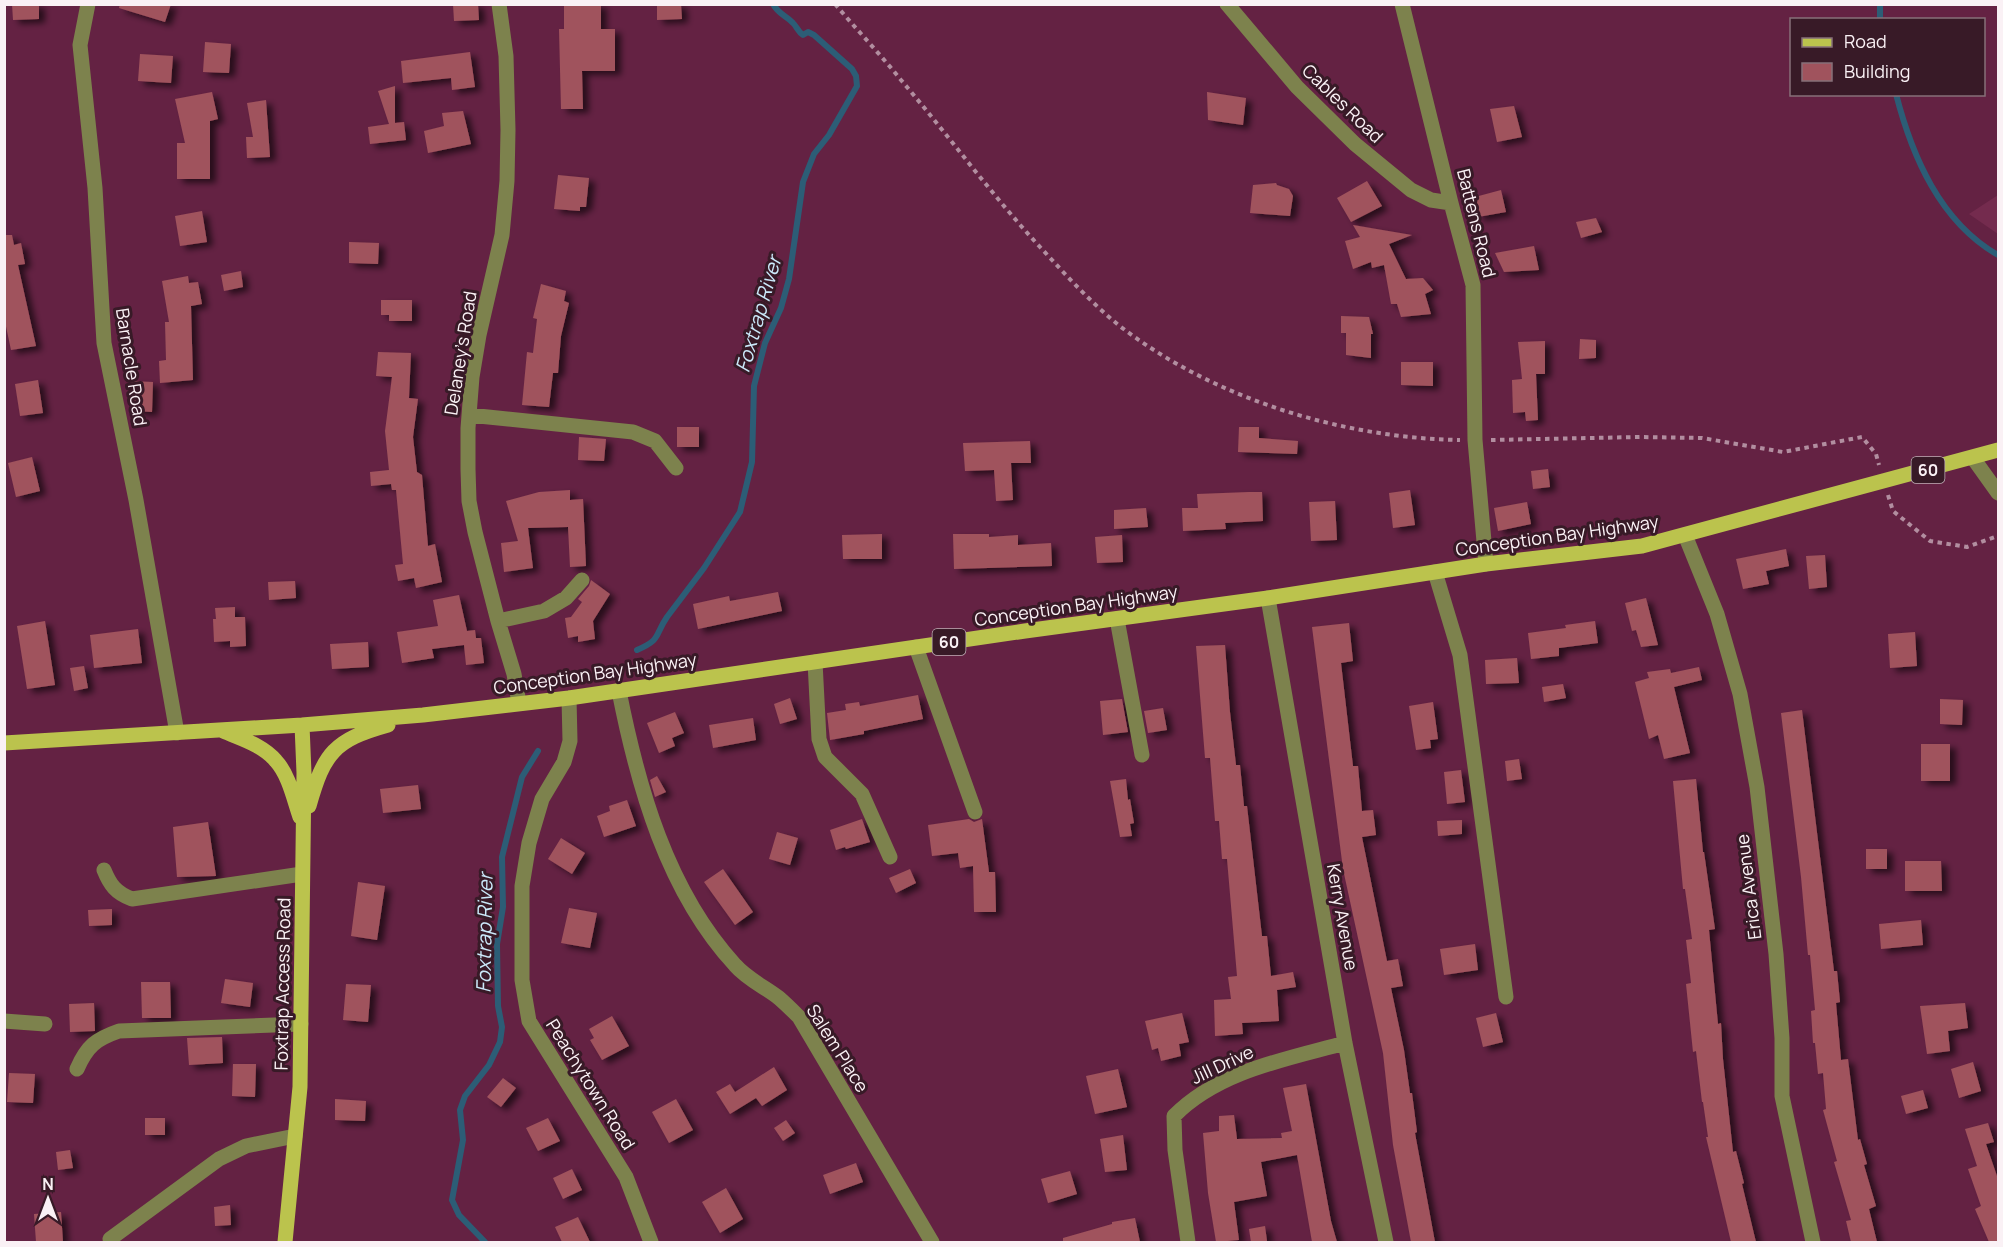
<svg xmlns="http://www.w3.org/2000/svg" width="2003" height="1247" viewBox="0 0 2003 1247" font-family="Manrope,sans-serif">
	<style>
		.built { fill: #742b4e }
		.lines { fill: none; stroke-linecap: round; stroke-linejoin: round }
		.stream { stroke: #2c5d76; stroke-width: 6 }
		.building { fill: #a0535d; filter: url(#shadow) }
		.path { stroke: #b28ea0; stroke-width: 4; stroke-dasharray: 4.5 4.5; stroke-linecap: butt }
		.minor { stroke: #7d824d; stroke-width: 15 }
		.major { stroke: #bbc34d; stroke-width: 15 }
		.labels { text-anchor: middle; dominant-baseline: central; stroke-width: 6; stroke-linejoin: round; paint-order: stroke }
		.shield { fill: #381a27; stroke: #c0b0b7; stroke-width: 1.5 }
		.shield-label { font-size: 16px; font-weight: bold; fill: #faf1f5 }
		.street-label { font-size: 18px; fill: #faf1f5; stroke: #381a27 }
		.water-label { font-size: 20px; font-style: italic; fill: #cbe9fa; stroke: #381a27 }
	</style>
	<defs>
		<filter id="shadow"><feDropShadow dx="6" dy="4" stdDeviation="3" flood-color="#0009"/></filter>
	</defs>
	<rect width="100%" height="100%" fill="#642243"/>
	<!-- built -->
	<path class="built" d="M1998 195V234L1969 214Z"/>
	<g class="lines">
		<!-- stream -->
		<path class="stream" d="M1880 20V4
			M1896 94C1912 156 1940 222 1998 255
			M637 650C662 639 654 636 667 617L704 568 740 512 752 462 754 386 765 343 781 308 789 279 803 182 814 154 829 135 857 86 856 76 852 69 814 35 808 32 803 35C798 32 797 27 793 23 786 15 779 15 773 4
			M485 1242 459 1215 452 1200 463 1140 460 1110 465 1096 489 1065 500 1042 502 1027 498 1006 497 944 503 907 502 857 522 777 538 751"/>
	</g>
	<!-- building -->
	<path class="building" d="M12 4H39V19L13 20Z
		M120 4H171L165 22 119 8Z
		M453 4H478L479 20 454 21Z
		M564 4H601V29H615V71H582L583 109H561L559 29H564Z
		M657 4H681L682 19 657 20Z
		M205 42 231 44 229 73 203 72Z
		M470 52 475 87 452 90 451 78 403 83 401 61Z
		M140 54 173 56 171 83 138 81Z
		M395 86V123L404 122 406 140 370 144 368 127 389 124 378 91Z
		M212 92 218 119 210 121V179H177V143H185L175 99Z
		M1207 92 1246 98 1243 125 1208 120Z
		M266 100 270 157 247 158 246 137H253L247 103Z
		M1514 106 1522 137 1497 142 1490 109Z
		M463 111 471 144 428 153 424 131 444 126 442 113Z
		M558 175 589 178 586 207H580V211L554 209Z
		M1367 181 1382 206 1351 222 1337 198Z
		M1276 183 1277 185 1289 189 1293 196 1290 216 1250 213 1253 185Z
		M1501 190 1506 212 1478 217 1475 197Z
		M202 211 207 242 180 246 175 216Z
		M1596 218 1602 232 1581 238 1576 222Z
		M1353 225 1412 235 1389 244 1406 279 1423 278 1433 290 1425 294 1431 314 1401 317 1397 304H1391L1384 265 1372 268 1371 262 1353 269 1345 241 1360 237Z
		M4 235H12L14 245 21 243 25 264 18 265 36 346 11 350 4 317Z
		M349 242 379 243 378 264 349 263Z
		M1534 246 1539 270 1504 272 1495 253Z
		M241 271 243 287 224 291 221 275Z
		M188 276 189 283 198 282 202 304 191 306 193 380 160 383 159 361 166 360 165 322H169L162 281Z
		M541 284 566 291 564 301 569 303 561 336 558 373H553L549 407 522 405 527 352 533 353 537 319 533 318Z
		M381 300H412V321H389V315H381Z
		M1341 316 1369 317 1373 334H1371V358L1346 355V333H1341Z
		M1580 339 1596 340V358L1579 359Z
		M1545 341V374H1536L1538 420 1526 421 1525 412 1513 413 1512 380 1522 379 1518 342Z
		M378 352 411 353 409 398 418 399 413 437 417 472 422 475 428 546 435 544 442 582 416 588 414 578 398 581 395 565 403 564 396 490H392L391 484 371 486 370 472 389 470 385 431 392 377 376 376Z
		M1401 362H1433V386L1401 385Z
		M38 380 43 413 20 416 15 384Z
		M131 381 153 382 152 412 136 411V405H130Z
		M677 427H699V447H677Z
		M1239 427H1259V438L1298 441 1297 454 1238 452Z
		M579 437 606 439 604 461 578 460Z
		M1030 441 1031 463H1011L1013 500 996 501 994 470 965 471 963 443Z
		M32 457 40 491 16 497 8 463Z
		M1548 469 1550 487 1533 489 1531 471Z
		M570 490V500L583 499 586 566 570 567 568 527 528 528 533 568 504 572 501 543 518 541 506 501 539 492Z
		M1410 490 1415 525 1393 528 1389 493Z
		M1249 492H1262L1263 521 1225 523 1226 529 1183 531 1182 508H1198L1197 494Z
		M1335 501 1337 540 1311 541 1309 502Z
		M1527 502 1531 524 1498 531 1494 508Z
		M1146 508 1148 527 1114 529V510Z
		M882 534V559H843L842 535Z
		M953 534H989V537L1018 535V545L1051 543 1052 566 954 569Z
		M1122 535 1123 562 1097 563 1095 537Z
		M1786 549 1789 566 1766 571 1769 584 1743 589 1736 559Z
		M1825 555 1827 587 1809 589 1806 556Z
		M591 580 610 594 593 621 595 639 578 642V636L568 638 565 618 571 617 582 602 578 599 589 586Z
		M295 581 296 598 269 600 268 582Z
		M778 592 782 611 698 629 693 604 729 596 730 601Z
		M459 595 467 631 475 630 476 638H481L484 663 466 665 464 645 432 649 434 658 402 663 397 632 438 626 433 600Z
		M1646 598 1658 645 1641 647 1636 630 1632 631 1625 603Z
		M235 607V617H245L246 646 230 647V641L214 642 213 619H216L215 608Z
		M45 621 55 685 27 689 17 626Z
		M1595 621 1598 643 1559 648V656L1531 659 1528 633 1566 628 1565 625Z
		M1349 623 1353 661 1341 663 1353 766H1358L1362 811 1373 810 1376 835 1362 837 1387 961 1398 959 1403 986 1391 988 1404 1050 1410 1093H1412L1417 1132 1415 1133 1435 1242H1411L1393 1145 1383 1053 1343 869 1312 627Z
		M138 629 142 663 94 668 90 635Z
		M1915 632 1917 666 1890 668 1888 634Z
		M368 642 369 667 332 669 330 644Z
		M1225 645 1230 712 1236 765H1240L1244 806H1247L1262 936H1267L1271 976 1293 972 1296 987 1277 990 1279 1021 1242 1023 1243 1034 1215 1036 1214 1000 1231 999 1228 977 1237 976 1227 859H1222L1219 821H1215L1210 758H1205L1196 646Z
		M1517 658 1519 683 1486 684 1485 660Z
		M84 666 88 688 74 691 70 668Z
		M1699 667 1702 680 1674 687 1690 753 1664 759 1658 735 1649 739 1635 682 1649 678 1647 672 1670 669 1671 673Z
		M1563 684 1566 698 1544 702 1542 687Z
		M918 695 923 719 864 731V734L830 740 827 713 846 710 845 704 859 702 860 706Z
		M790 698 797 719 780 724 774 704Z
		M1122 699 1128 732 1103 735 1100 701Z
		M1940 699 1963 700 1962 725 1940 724Z
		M1433 702 1438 739 1430 740 1431 748 1416 750 1409 706Z
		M1163 708 1167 730 1148 733 1144 711Z
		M1802 710 1834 971H1837L1840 1002 1836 1003 1841 1060 1848 1059 1858 1140 1860 1139 1867 1164 1864 1165 1876 1206 1869 1209 1877 1242H1851L1846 1221 1851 1220 1834 1162 1837 1161 1823 1110 1826 1109 1823 1073 1818 1074 1815 1043H1813L1811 1011 1815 1010 1810 955H1808L1801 877 1781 713Z
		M675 712 684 733 672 738 675 746 659 753 647 723Z
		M753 718 756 740 713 748 709 725Z
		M1921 744H1950V781H1921Z
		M1519 759 1522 779 1507 781 1505 761Z
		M1461 770 1465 802 1447 804 1444 772Z
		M657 776 666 792 655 797 650 780Z
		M1126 779 1128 800 1130 799 1134 823 1130 824 1132 836 1120 837 1110 781Z
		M1696 779 1703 852H1704L1715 929 1709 930 1718 1024 1721 1023 1723 1059 1733 1152 1736 1151 1744 1183 1742 1184 1756 1242H1731L1706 1137H1708L1703 1102H1702L1696 1051 1693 1052 1686 984 1691 983 1686 940 1692 939 1685 889H1683L1673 781Z
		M418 785 421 809 383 813 380 789Z
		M627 800 636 826 604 837 597 816 610 811 609 806Z
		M862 819 870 842 846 849 845 847 836 850 830 830Z
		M969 819 974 822 982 819 989 872H995L996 912H974L973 866 960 868 958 853 932 856 928 825Z
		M1462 820V834L1438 836 1437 821Z
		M208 822 216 876 177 877 173 827Z
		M777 832 798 838 790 865 769 859Z
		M561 838 585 853 572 874 548 859Z
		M1866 849H1887V869H1866Z
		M1905 861H1941L1942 891H1905Z
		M723 869 753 912 735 925 704 882Z
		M910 869 916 883 896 893 889 878Z
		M358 882 385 886 377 940 351 936Z
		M569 908 597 913 590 948 561 943Z
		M112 909V925L89 926 88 910Z
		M1921 920 1923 945 1881 949 1879 924Z
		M1475 944 1478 970 1444 975 1440 949Z
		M225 979 253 983 250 1007 221 1003Z
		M141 982H170L171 1018H142Z
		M346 984 371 985 368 1022 343 1020Z
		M94 1003 95 1031 70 1032 69 1004Z
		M1965 1003 1968 1028 1948 1031 1950 1051 1927 1054 1920 1006Z
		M1182 1013 1189 1042 1179 1044 1181 1056 1161 1061 1158 1048 1152 1050 1145 1021Z
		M1496 1013 1503 1042 1483 1047 1476 1018Z
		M612 1016 629 1046 602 1060 590 1040 594 1038 589 1029Z
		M222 1037 223 1063 189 1065 187 1038Z
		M1973 1062 1981 1091 1959 1098 1951 1069Z
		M233 1064H256L255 1097 232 1096Z
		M774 1067 787 1090 762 1106 756 1098 730 1114 716 1092 730 1084 735 1092Z
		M1118 1069 1127 1107 1095 1114 1086 1076Z
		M9 1073 35 1074 33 1103 7 1102Z
		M503 1078 516 1088 501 1107 487 1097Z
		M1306 1084 1331 1221 1337 1242H1312L1297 1155 1261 1162 1267 1196 1234 1202 1239 1240 1216 1242 1208 1193 1203 1133 1219 1131V1116L1234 1115 1237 1139 1282 1138 1281 1133 1292 1131 1283 1088Z
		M1923 1090 1928 1108 1906 1114 1901 1096Z
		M335 1099 366 1101 365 1121 335 1120Z
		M676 1099 693 1130 669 1143 652 1112Z
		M145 1118H165V1135H145Z
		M548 1118 560 1141 538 1151 526 1128Z
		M786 1120 795 1133 783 1141 774 1128Z
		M1988 1123 1994 1142 1986 1144 1998 1179V1242H1989L1975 1209 1981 1206 1968 1169 1977 1166 1965 1129Z
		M1123 1135 1127 1170 1105 1172 1100 1139Z
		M70 1150 73 1168 58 1170 56 1152Z
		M856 1163 863 1182 830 1194 823 1175Z
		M572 1169 582 1190 563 1199 553 1178Z
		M1070 1171 1077 1194 1048 1203 1041 1179Z
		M726 1188 743 1219 720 1233 702 1202Z
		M230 1205 231 1225 215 1226 214 1207Z
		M61 1212 63 1242H36L34 1214Z
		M578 1217 590 1242H562L555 1227Z
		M1135 1218 1140 1242H1063V1238L1112 1224V1222Z
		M1265 1226 1267 1241 1251 1242 1249 1229Z"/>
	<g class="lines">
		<!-- path -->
		<path class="path" d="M835 4C857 30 880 54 901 80 948 135 991 194 1040 247 1066 275 1091 303 1121 327 1215 399 1342 438 1460 440
			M1491 440 1640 437 1702 438 1783 452 1862 437 1876 454 1879 465
			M1888 495 1893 511 1930 541 1967 547 1998 536"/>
		<!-- minor -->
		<path class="minor" d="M88 4 80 45 95 188 104 343 136 500 177 733
			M499 4 506 56 508 130 507 181 502 235 479 335 472 377 468 428V469L469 501 475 532 498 621 514 674 519 703
			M1227 4 1297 87 1355 144 1411 190 1431 200 1451 203
			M1402 4 1451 203 1473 285 1475 440 1486 564
			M469 415 633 432 655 441 676 468
			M1973 458 1998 493
			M1685 535 1717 614 1740 694 1757 787 1776 954 1782 1038V1096L1813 1242
			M1435 572 1460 655 1506 997
			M1268 598 1345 1043 1386 1242
			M1117 619 1142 755
			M498 621 544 611 566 598 582 580
			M916 647 975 812
			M815 662 819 739 825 757 862 794 890 857
			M619 691C638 787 667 891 735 965 747 979 765 987 779 998 786 1004 792 1010 799 1017L932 1242
			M569 698 570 741 564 762 542 799 529 843 522 886V980L529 1021 626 1177 651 1242
			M104 870C110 885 116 893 132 899L302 874
			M4 1021 45 1024
			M77 1069C87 1046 96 1039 119 1031L301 1024
			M110 1239 219 1159 246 1146 295 1136
			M1188 1242 1175 1150 1174 1116C1218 1071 1287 1059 1345 1043"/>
		<!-- major -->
		<path class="major" d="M223 731C241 739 263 745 276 761 289 775 294 800 300 817
			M4 743 302 725 423 715 569 698 1025 631 1268 598 1486 564 1642 546 1998 450
			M309 806C324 753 334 740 388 725
			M285 1242 300 1087 304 773 302 725"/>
	</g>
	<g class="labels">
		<!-- shield labels -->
		<g class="shield">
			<rect x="1911.5" y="457" width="33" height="26" rx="4.5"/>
			<rect x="932.5" y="629" width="33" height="26" rx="4.5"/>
		</g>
		<g class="shield-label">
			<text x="1928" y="470">60</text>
			<text x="949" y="642">60</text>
		</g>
		<!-- street labels -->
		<g class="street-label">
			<text transform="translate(1343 103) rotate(44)">Cables Road</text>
			<text transform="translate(1477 223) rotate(76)">Battens Road</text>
			<text transform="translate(460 353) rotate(-81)">Delaney's Road</text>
			<text transform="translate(132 367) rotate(81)">Barnacle Road</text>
			<text transform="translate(1557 535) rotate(-8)">Conception Bay Highway</text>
			<text transform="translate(1076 605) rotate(-8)">Conception Bay Highway</text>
			<text transform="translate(595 673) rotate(-8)">Conception Bay Highway</text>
			<text transform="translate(1748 887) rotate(-97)">Erica Avenue</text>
			<text transform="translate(1343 917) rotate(80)">Kerry Avenue</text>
			<text transform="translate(282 984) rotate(-89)">Foxtrap Access Road</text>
			<text transform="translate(838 1048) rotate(58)">Salem Place</text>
			<text transform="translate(1222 1064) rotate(-25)">Jill Drive</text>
			<text transform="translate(591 1084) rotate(58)">Peachytown Road</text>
		</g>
		<!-- water labels -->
		<g class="water-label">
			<text transform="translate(758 314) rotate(-74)">Foxtrap River</text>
			<text transform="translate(484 933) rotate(-89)">Foxtrap River</text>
		</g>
	</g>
	<!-- border -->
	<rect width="2003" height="1247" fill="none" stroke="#faf1f5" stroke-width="12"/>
	<!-- legend -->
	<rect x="1790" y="18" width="195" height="78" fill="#381a27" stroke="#867079" stroke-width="1.5"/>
	<rect x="1802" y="38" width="30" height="9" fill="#bbc34d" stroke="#867079" stroke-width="1.5"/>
	<text x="1844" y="48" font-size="18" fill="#faf1f5">Road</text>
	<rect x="1802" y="63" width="30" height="18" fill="#a0535d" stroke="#867079" stroke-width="1.5"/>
	<text x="1844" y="78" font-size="18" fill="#faf1f5">Building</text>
	<!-- north arrow -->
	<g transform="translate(48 1199)" stroke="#381a27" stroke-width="4.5" paint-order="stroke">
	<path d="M0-4.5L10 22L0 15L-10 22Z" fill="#faf1f5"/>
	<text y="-9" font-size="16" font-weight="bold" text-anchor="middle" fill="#faf1f5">N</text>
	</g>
</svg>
